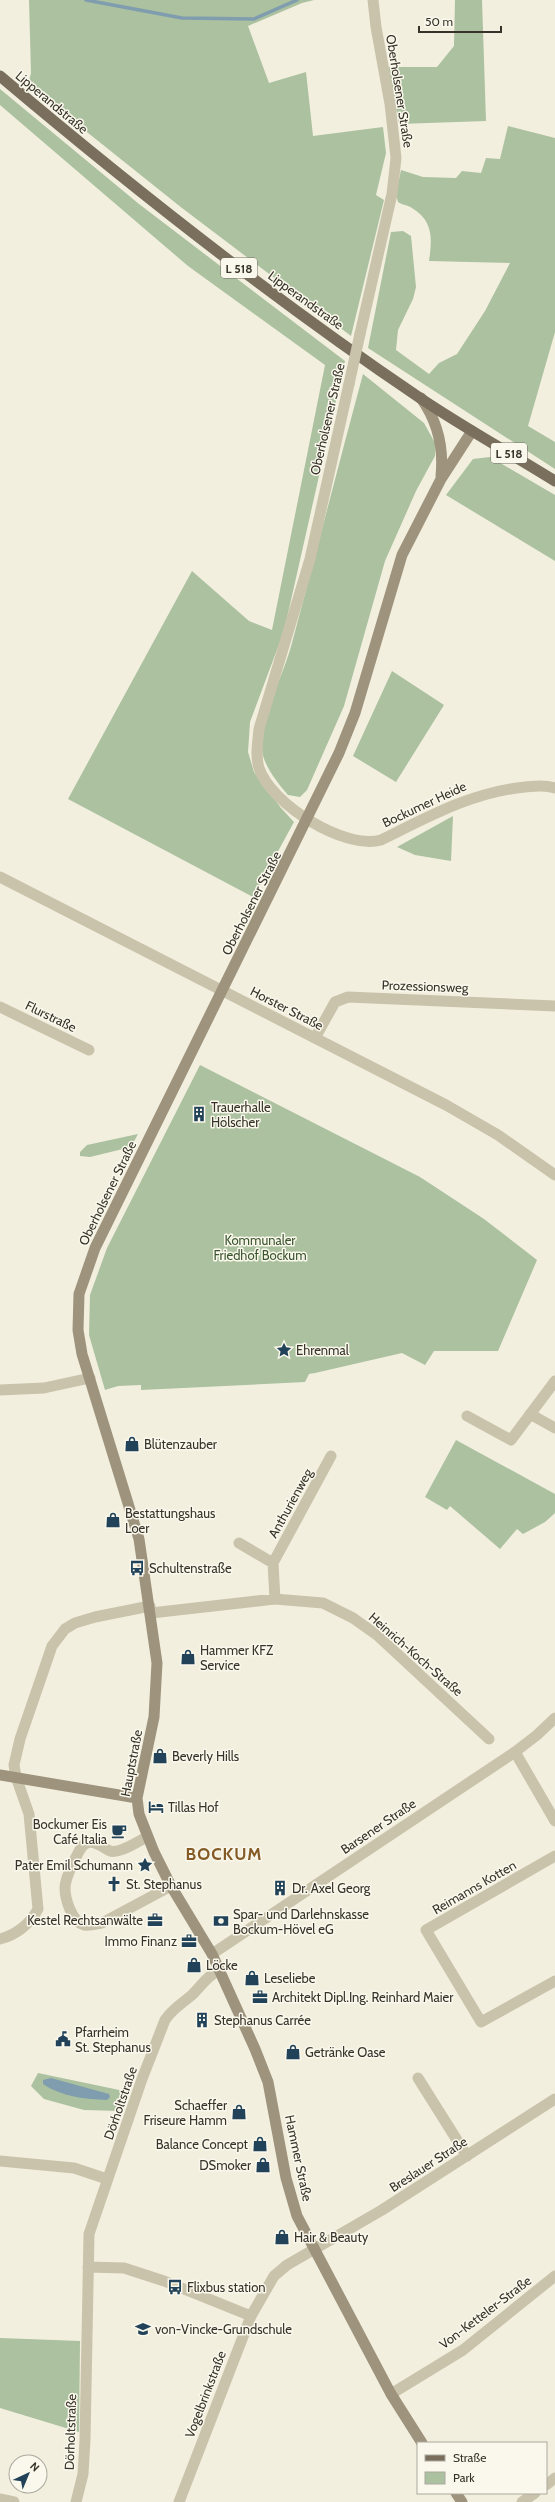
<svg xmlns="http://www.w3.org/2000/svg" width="555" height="2502" viewBox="0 0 555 2502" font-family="Cabin,sans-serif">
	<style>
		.green { fill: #abc19f }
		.water { fill: #7f9dae }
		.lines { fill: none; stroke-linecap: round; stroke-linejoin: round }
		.stream { stroke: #7f9dae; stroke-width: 3.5 }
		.minor { stroke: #cac3ab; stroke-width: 11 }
		.tertiary { stroke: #cac3ab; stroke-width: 11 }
		.secondary { stroke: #9e937c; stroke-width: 11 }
		.primary { stroke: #796f5c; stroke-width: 11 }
		.minor-bridge { stroke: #cac3ab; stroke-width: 11 }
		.labels { text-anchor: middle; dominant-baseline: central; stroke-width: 3; stroke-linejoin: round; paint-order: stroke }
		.shield { fill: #faf8ec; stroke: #726e64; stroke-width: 1 }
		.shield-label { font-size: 12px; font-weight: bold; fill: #38332a }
		.street-label { font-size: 13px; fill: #38332a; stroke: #faf8ec }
		.poi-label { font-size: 13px; fill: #38332a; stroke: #faf8ec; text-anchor: start }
		.park-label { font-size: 13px; fill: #3a562f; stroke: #faf8ec }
		.district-label { font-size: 17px; font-weight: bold; letter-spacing: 1px; fill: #845b26; stroke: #faf8ec }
	</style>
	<rect width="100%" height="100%" fill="#f2efdf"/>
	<!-- green -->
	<path class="green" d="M29 0H314L302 3 248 26 269 83 306 72 313 136 383 127 386 153 376 195 384 200 351 336 182 208 28 85 31 73Z
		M455 0H482L486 121 399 124 388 67H437L454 46Z
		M0 89 139 204 345 361 284 631 250 722 248 752 254 772 281 808 294 822 253 897 68 799 192 571 249 621 272 630 325 365 188 266 0 105Z
		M508 126 555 138V332L528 426 555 442V469L368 348 391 232 403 231 411 236 416 287 413 299 398 330 396 350 429 374 439 363 457 354 485 311 510 263 429 261C432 240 434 221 412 208 408 205 402 205 398 202L396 194 401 170 423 177 456 178 462 171 481 173 486 158 500 159Z
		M363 374 424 423 435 443V456L416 491 385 561 344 706 307 790 300 797 288 795C277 782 260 762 262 744 264 710 283 676 292 643 316 553 339 463 363 374Z
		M490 457 555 495V561L446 495 473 459Z
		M392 671 444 705 396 782 353 756Z
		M453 816 451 861 415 855 397 847Z
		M200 1065 420 1177 484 1219 537 1260 498 1351H434L425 1365 402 1353 315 1373 309 1374 305 1382 141 1390V1385L118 1386 105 1390 89 1335 90 1295 107 1248Z
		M138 1134 131 1147 90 1157 80 1156V1152L87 1145Z
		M456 1440 555 1494V1513L545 1522 523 1534 517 1529 500 1549 450 1506 447 1510 425 1497Z
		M38 2073 124 2091 119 2111 84 2110 44 2099 31 2086Z
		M0 2338 80 2341 79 2432 0 2408Z"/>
	<!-- water -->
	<path class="water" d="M51 2078 109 2094 110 2097 107 2100C85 2099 62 2097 43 2084V2080Z"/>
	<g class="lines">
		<!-- stream -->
		<path class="stream" d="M86 0 182 18 254 19 297 0"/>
		<!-- minor -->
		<path class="minor" d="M360 334 392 194 396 158 390 104 376 27 373 0
			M349 384 310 559 259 729C258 741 255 755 259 768 271 804 344 850 381 840 428 817 472 792 525 787 536 786 544 785 555 788
			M0 1007 89 1050
			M315 1038 335 1002 348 997 555 1006
			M0 1390 44 1388 90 1378
			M530 1414 555 1428
			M467 1416 511 1440 555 1381
			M239 1543 273 1563
			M275 1599 273 1563 331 1456
			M151 1613 275 1599 323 1603 353 1618 377 1635 489 1739
			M515 1752 555 1821
			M147 1837C138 1841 120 1854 110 1851 103 1848 93 1838 85 1844 80 1847 78 1854 75 1859 71 1868 65 1878 65 1888 65 1899 72 1922 84 1925 91 1926 96 1924 102 1923L171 1886
			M555 1856 426 1930 481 2022 555 1981
			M0 1939C16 1935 30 1924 38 1909L29 1814 16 1777 14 1765 20 1739 52 1646 65 1629 75 1623 95 1617 150 1606
			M418 2078 467 2156
			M0 2161 74 2168 107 2179
			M88 2267 124 2268 164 2281 251 2316
			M391 2394 463 2350 555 2276
			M546 2485 555 2478
			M0 2499 14 2502
			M76 2502 83 2474 85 2440 89 2234 142 2079 165 2020C173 2008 183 2003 193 1994 202 1985 207 1976 219 1970
			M179 2502 251 2316 274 2276 287 2265 382 2210 555 2099
			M522 2502 535 2493"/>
		<!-- tertiary -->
		<path class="tertiary" d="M0 877 446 1105 498 1135 555 1175
			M212 1954 515 1752 537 1735 555 1718"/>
		<!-- secondary -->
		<path class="secondary" d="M421 398C438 422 444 447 441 476
			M0 1775 137 1798
			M422 2443 391 2394 297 2216 286 2178 268 2082 255 2049 212 1954 171 1886 154 1852 139 1814 137 1798 154 1717 157 1663 139 1539 82 1354 78 1330 79 1294 95 1248 339 753 355 713 402 555 441 479 472 431
			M456 2493 462 2502"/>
		<!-- primary -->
		<path class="primary" d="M0 76C135 190 273 299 420 398 463 427 510 453 555 481"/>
		<!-- minor-bridge -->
		<path class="minor-bridge" d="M349 384 360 334"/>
	</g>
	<!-- icons -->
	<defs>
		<g id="building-bare" transform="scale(1.2)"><path d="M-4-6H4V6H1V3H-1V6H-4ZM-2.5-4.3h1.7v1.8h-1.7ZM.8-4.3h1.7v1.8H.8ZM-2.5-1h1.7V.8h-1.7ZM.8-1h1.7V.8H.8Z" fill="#214258" stroke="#faf8ec" stroke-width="2.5" paint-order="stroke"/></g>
		<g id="sight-bare" transform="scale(1.2)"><path d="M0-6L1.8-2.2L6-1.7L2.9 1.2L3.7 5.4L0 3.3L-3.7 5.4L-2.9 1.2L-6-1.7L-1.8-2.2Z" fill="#214258" stroke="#faf8ec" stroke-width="2.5" paint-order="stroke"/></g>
		<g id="shop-bare" transform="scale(1.2)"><path d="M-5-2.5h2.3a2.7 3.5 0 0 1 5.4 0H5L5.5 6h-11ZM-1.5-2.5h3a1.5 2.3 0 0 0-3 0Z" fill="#214258" stroke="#faf8ec" stroke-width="2.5" paint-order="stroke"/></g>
		<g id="bus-bare" transform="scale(1.2)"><path d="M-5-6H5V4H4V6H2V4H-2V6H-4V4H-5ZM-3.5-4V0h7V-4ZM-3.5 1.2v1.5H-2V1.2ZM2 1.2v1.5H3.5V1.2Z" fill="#214258" stroke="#faf8ec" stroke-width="2.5" paint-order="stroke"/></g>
		<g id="hotel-bare" transform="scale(1.2)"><path d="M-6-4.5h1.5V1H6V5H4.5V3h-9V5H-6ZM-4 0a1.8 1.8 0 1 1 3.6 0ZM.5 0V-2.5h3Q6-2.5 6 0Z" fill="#214258" stroke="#faf8ec" stroke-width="2.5" paint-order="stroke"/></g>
		<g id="cafe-bare" transform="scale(1.2)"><path d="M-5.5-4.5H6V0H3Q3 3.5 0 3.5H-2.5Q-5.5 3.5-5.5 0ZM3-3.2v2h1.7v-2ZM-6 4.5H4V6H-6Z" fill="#214258" stroke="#faf8ec" stroke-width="2.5" paint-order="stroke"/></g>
		<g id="church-bare" transform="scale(1.2)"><path d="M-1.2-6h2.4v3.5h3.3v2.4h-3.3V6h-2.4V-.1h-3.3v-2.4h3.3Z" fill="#214258" stroke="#faf8ec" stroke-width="2.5" paint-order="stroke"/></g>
		<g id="office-bare" transform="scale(1.2)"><path d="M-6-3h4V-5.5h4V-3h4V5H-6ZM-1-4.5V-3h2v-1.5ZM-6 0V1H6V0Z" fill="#214258" stroke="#faf8ec" stroke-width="2.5" paint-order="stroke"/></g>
		<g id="bank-bare" transform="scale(1.2)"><path d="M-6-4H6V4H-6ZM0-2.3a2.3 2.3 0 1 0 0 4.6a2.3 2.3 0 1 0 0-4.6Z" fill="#214258" stroke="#faf8ec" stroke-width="2.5" paint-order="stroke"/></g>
		<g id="civic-bare" transform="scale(1.2)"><path d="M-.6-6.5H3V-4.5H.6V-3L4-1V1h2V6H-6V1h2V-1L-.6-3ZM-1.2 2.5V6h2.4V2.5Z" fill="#214258" stroke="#faf8ec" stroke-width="2.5" paint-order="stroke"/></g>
		<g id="school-bare" transform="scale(1.2)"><path d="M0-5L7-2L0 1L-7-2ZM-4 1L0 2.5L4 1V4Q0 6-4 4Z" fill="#214258" stroke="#faf8ec" stroke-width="2.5" paint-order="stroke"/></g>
	</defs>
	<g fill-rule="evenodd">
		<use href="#building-bare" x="199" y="1114"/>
		<use href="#sight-bare" x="284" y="1350"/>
		<use href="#shop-bare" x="132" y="1444"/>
		<use href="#shop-bare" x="113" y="1520"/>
		<use href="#bus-bare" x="137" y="1568"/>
		<use href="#shop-bare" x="188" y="1657"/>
		<use href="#shop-bare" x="160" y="1756"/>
		<use href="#hotel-bare" x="156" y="1807"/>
		<use href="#cafe-bare" x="119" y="1831"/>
		<use href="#sight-bare" x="145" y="1865"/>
		<use href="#church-bare" x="114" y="1884"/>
		<use href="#building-bare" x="280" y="1888"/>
		<use href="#office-bare" x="155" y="1920"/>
		<use href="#bank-bare" x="221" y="1921"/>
		<use href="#office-bare" x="189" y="1941"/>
		<use href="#shop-bare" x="194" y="1965"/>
		<use href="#shop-bare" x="252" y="1978"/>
		<use href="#office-bare" x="260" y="1997"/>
		<use href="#building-bare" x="202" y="2020"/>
		<use href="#civic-bare" x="63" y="2039"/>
		<use href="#shop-bare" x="293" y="2052"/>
		<use href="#shop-bare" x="239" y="2112"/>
		<use href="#shop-bare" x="260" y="2144"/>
		<use href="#shop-bare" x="263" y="2165"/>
		<use href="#shop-bare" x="282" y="2237"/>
		<use href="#bus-bare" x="175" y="2287"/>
		<use href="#school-bare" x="143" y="2329"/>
	</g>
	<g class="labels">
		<!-- shield labels -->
		<g class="shield">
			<rect x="221" y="258" width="36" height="20" rx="3"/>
			<rect x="491" y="443" width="36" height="20" rx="3"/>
		</g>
		<g class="shield-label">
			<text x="239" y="268">L 518</text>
			<text x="509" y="453">L 518</text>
		</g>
		<!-- street labels -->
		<g class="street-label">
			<text transform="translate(400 91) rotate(81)">Oberholsener Straße</text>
			<text transform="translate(52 102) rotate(40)">Lipperandstraße</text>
			<text transform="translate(306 300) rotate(36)">Lipperandstraße</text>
			<text transform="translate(327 419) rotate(-77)">Oberholsener Straße</text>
			<text transform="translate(424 804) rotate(-25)">Bockumer Heide</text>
			<text transform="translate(251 903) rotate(-63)">Oberholsener Straße</text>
			<text transform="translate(425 986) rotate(2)">Prozessionsweg</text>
			<text transform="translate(287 1008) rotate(27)">Horster Straße</text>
			<text transform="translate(51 1016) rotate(26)">Flurstraße</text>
			<text transform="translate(107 1193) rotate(-64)">Oberholsener Straße</text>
			<text transform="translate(290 1503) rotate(-61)">Anthurienweg</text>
			<text transform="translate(416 1654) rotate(41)">Heinrich-Koch-Straße</text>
			<text transform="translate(131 1763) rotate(-79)">Hauptstraße</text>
			<text transform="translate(378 1826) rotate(-34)">Barsener Straße</text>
			<text transform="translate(474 1887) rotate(-30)">Reimanns Kotten</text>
			<text transform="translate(120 2103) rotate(-71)">Dörholtstraße</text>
			<text transform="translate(299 2158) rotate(78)">Hammer Straße</text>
			<text transform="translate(428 2164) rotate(-33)">Breslauer Straße</text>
			<text transform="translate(485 2312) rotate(-37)">Von-Ketteler-Straße</text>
			<text transform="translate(205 2394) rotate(-69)">Vogelbrinkstraße</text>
			<text transform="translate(70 2432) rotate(-88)">Dörholtstraße</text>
		</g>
		<!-- poi labels -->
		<g class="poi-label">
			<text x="211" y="1107">Trauerhalle<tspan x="211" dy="15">Hölscher</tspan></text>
			<text x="296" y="1350">Ehrenmal</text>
			<text x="144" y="1444">Blütenzauber</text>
			<text x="125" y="1513">Bestattungshaus<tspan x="125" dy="15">Loer</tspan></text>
			<text x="149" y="1568">Schultenstraße</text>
			<text x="200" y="1650">Hammer KFZ<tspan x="200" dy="15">Service</tspan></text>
			<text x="172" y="1756">Beverly Hills</text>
			<text x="168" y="1807">Tillas Hof</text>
			<text x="107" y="1824" text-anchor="end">Bockumer Eis<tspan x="107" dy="15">Café Italia</tspan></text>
			<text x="133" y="1865" text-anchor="end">Pater Emil Schumann</text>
			<text x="126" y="1884">St. Stephanus</text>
			<text x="292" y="1888">Dr. Axel Georg</text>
			<text x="233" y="1914">Spar- und Darlehnskasse<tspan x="233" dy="15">Bockum-Hövel eG</tspan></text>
			<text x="143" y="1920" text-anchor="end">Kestel Rechtsanwälte</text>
			<text x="177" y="1941" text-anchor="end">Immo Finanz</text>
			<text x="206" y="1965">Löcke</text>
			<text x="264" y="1978">Leseliebe</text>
			<text x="272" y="1997">Architekt Dipl.Ing. Reinhard Maier</text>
			<text x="214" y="2020">Stephanus Carrée</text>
			<text x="75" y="2032">Pfarrheim<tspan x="75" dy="15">St. Stephanus</tspan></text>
			<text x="305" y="2052">Getränke Oase</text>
			<text x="227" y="2105" text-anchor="end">Schaeffer<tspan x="227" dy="15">Friseure Hamm</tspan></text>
			<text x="248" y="2144" text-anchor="end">Balance Concept</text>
			<text x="251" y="2165" text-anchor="end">DSmoker</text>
			<text x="294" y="2237">Hair &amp; Beauty</text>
			<text x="187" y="2287">Flixbus station</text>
			<text x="155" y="2329">von-Vincke-Grundschule</text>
		</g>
		<!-- park labels -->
		<g class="park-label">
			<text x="260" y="1240">Kommunaler<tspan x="260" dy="15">Friedhof Bockum</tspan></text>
		</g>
		<!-- district labels -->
		<g class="district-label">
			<text x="224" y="1854">BOCKUM</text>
		</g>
	</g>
	<!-- legend -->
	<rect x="417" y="2442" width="130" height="52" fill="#faf8ec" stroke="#aca99e"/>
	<rect x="425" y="2455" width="20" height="6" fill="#796f5c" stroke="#aca99e"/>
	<text x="453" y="2462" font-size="12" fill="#38332a">Straße</text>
	<rect x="425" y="2472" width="20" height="12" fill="#abc19f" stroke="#aca99e"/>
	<text x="453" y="2482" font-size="12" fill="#38332a">Park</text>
	<!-- north arrow -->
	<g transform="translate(28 2474) rotate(44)"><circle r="19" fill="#faf8ec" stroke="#aca99e"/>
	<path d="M0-3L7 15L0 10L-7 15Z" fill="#214258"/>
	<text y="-6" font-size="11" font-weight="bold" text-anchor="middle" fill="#38332a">N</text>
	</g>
	<!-- scale -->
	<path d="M419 26v6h82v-6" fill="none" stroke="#38332a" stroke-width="2"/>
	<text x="425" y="26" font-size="12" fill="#38332a" stroke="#faf8ec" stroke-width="3" paint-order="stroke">50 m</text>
</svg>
